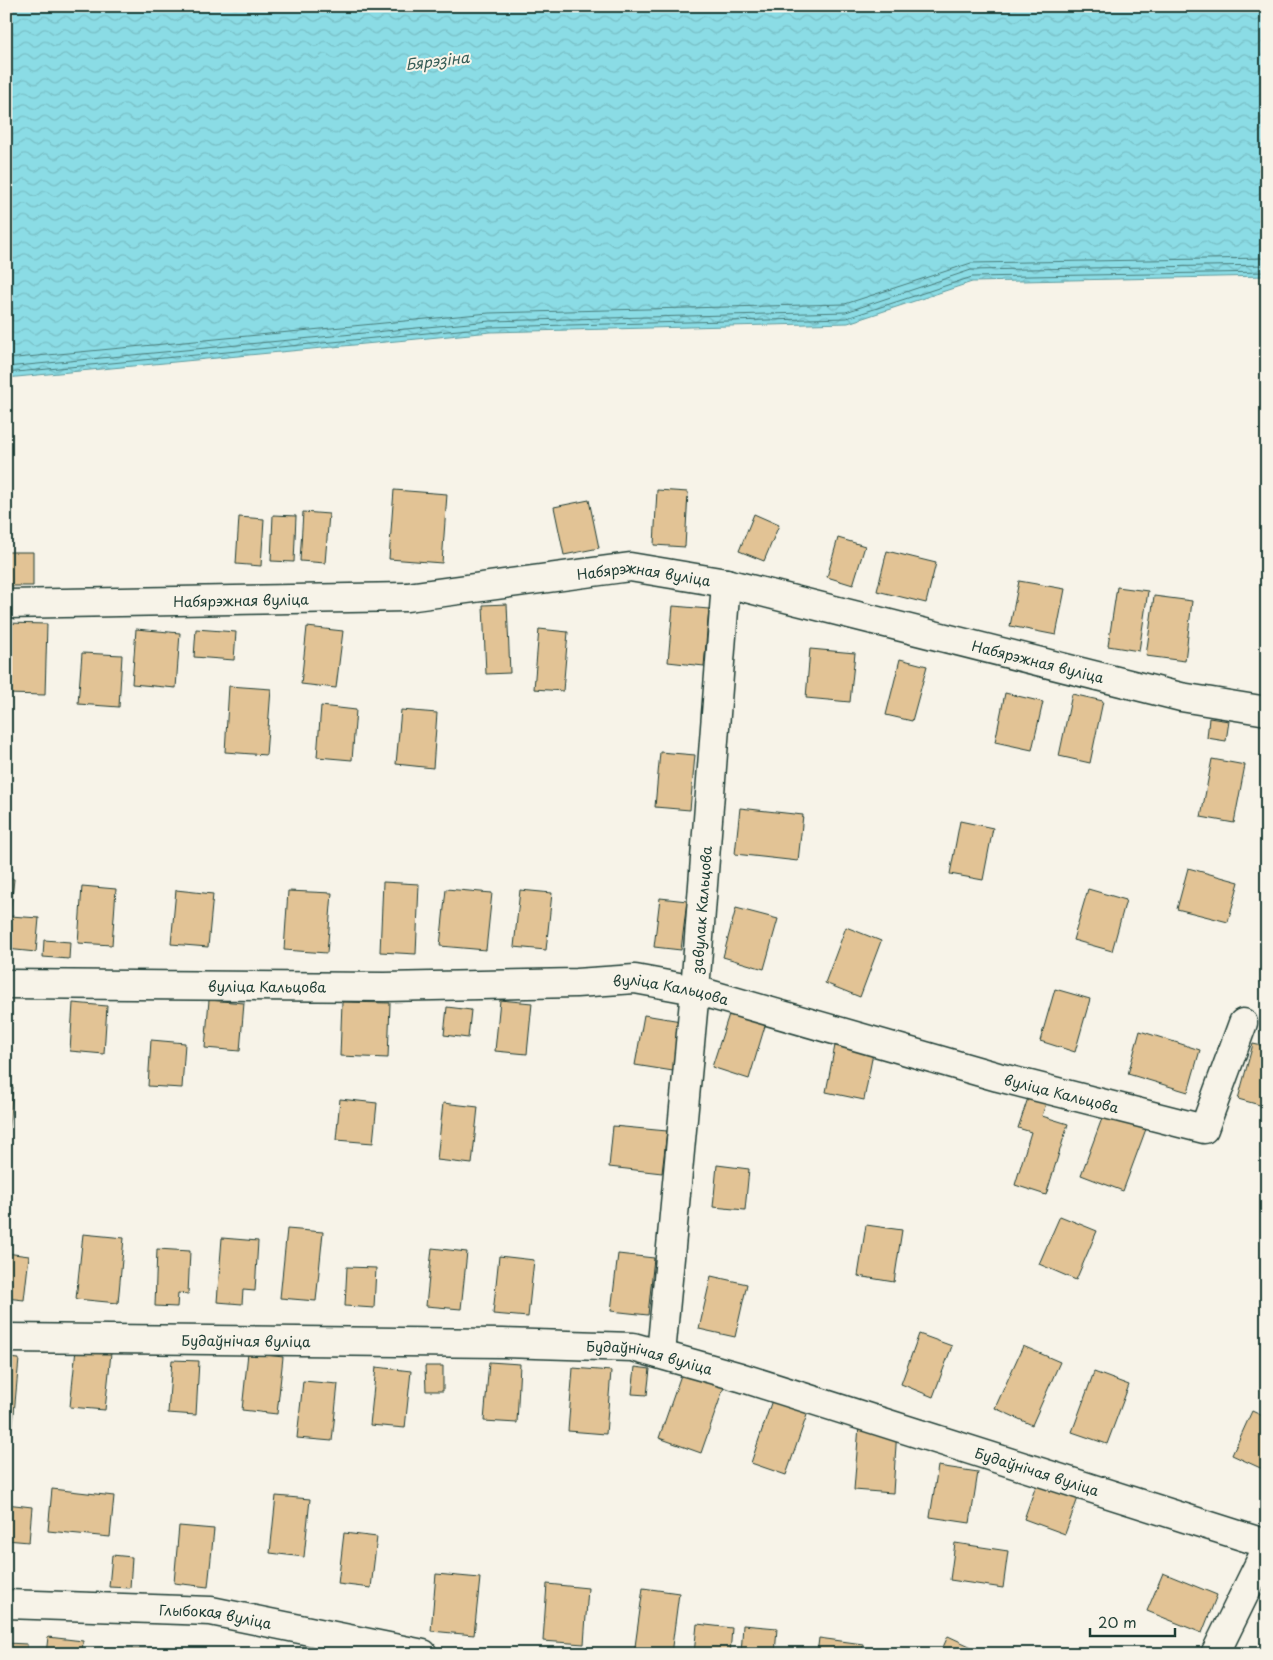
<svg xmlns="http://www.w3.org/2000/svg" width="1273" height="1660" viewBox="0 0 1273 1660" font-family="'Playpen Sans',sans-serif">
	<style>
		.water { fill: url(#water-waves); stroke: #609c9e }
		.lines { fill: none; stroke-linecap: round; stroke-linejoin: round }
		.shore { stroke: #4a7d7b; stroke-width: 1 }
		.building { fill: #e2c395; stroke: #1f3d34 }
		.street-casing { stroke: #1f3d34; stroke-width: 31 }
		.street { stroke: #f7f3e8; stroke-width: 28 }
		.labels { text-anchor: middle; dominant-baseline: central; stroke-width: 4; stroke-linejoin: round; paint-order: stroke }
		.street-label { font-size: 14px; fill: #1f3d34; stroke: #f7f3e8 }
		.water-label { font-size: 15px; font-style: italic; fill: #355d57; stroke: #f7f3e8 }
	</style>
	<defs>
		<pattern id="water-waves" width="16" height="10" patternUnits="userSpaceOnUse" patternTransform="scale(1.25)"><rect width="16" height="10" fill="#8bdce5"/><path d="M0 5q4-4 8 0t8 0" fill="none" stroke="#78bec5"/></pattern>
	</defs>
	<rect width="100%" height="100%" fill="#f7f3e8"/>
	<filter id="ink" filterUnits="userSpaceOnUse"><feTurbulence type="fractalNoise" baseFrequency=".02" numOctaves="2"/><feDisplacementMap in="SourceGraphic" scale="10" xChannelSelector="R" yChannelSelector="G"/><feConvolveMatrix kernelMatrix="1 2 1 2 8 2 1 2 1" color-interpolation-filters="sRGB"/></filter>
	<g filter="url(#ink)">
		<!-- water -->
		<path class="water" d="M6 6H1267V276L972 282 848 323 491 332 6 378Z"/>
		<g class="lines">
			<!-- shore -->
			<path class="shore" d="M6 359 489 313 845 304 971 263 1267 258
				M6 367 490 321 846 312 971 270 1267 265
				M6 373 490 327 847 318 972 277 1267 272"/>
		</g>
		<!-- building -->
		<path class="building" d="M394 490 447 494 442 563 389 559Z
			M657 490 688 492 685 547 654 545Z
			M589 500 599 548 564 555 554 507Z
			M303 512 329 514 325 563 300 561Z
			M754 514 779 525 764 561 739 551Z
			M273 515 296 516 294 562 271 561Z
			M239 517 264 519 261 566 236 564Z
			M838 538 865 546 853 585 827 577Z
			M887 551 936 563 926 603 877 591Z
			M6 552H33V586H6Z
			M1019 581 1065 589 1056 635 1010 626Z
			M1117 587 1148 591 1139 651 1108 646Z
			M1154 596 1192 601 1185 661 1146 656Z
			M507 604 510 673 486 674 483 605Z
			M673 606 709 609 704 666 668 662Z
			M6 623 47 624 45 695 6 694Z
			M307 627 343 631 336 688 301 684Z
			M136 629 180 633 176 688 132 684Z
			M196 629 236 632 234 660 194 657Z
			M539 629 568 632 563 691 534 689Z
			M810 649 855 653 850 702 806 698Z
			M82 653 122 655 119 707 78 704Z
			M900 659 927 666 912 721 886 715Z
			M229 686 271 689 266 755 225 752Z
			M1005 693 1043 702 1032 750 995 742Z
			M1072 694 1103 701 1090 763 1059 756Z
			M321 706 356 710 352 760 317 757Z
			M401 710 437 713 433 768 396 764Z
			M1209 718 1229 721 1226 741 1207 738Z
			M660 752 695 755 690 810 655 807Z
			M1212 759 1245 765 1234 823 1201 817Z
			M740 808 803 815 798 861 735 854Z
			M960 821 993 828 983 880 950 874Z
			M1188 868 1239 882 1228 922 1177 909Z
			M6 878 14 879 10 916 39 918 36 952 6 949Z
			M383 882 419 884 416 954 380 952Z
			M82 886 116 889 112 945 78 943Z
			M446 889 492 893 486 950 440 946Z
			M1088 889 1126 900 1112 951 1073 940Z
			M176 890 213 894 208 947 171 944Z
			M520 890 552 893 546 950 514 947Z
			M288 891 332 893 327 953 284 950Z
			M660 898 687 901 681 950 654 947Z
			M736 908 778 919 764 969 723 957Z
			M846 927 881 941 860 997 825 983Z
			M44 940 70 942 69 959 43 957Z
			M1055 989 1090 999 1075 1052 1040 1041Z
			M209 1000 244 1003 240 1051 205 1048Z
			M500 1000 532 1003 527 1054 495 1051Z
			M342 1002 390 1003 388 1058 340 1056Z
			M73 1003 107 1006 104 1054 70 1051Z
			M6 1005H10L8 1052H6Z
			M732 1005 768 1016 749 1079 712 1067Z
			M447 1007 471 1010 468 1038 444 1035Z
			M644 1015 681 1021 673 1071 635 1065Z
			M1140 1031 1200 1050 1188 1092 1128 1074Z
			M837 1035 875 1043 864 1100 826 1092Z
			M151 1040 185 1043 182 1088 148 1086Z
			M1253 1044 1267 1047V1107L1238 1099Z
			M6 1086 13 1087 7 1144H6Z
			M1029 1095 1047 1100 1042 1116 1068 1124 1046 1195 1015 1185 1031 1132 1018 1128Z
			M340 1099 377 1103 373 1143 336 1140Z
			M443 1103 478 1107 472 1164 437 1160Z
			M1104 1113 1146 1129 1123 1191 1081 1175Z
			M613 1126 667 1131 662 1173 609 1167Z
			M717 1165 749 1169 745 1210 713 1207Z
			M1060 1216 1097 1231 1076 1280 1039 1264Z
			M866 1225 902 1230 894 1282 858 1276Z
			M287 1229 323 1232 316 1301 280 1298Z
			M83 1234 124 1238 118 1303 76 1299Z
			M222 1238 258 1241 255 1291 243 1290 242 1304 217 1302Z
			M432 1248 467 1252 461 1309 426 1306Z
			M157 1249 190 1251 188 1294 178 1293 177 1307 155 1306Z
			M6 1253 29 1256 24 1300 6 1298Z
			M618 1254 654 1258 648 1315 611 1311Z
			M499 1256 534 1260 528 1317 493 1314Z
			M347 1267 376 1268 374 1308 345 1306Z
			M711 1276 747 1284 735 1337 699 1329Z
			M919 1334 952 1346 933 1397 901 1384Z
			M1023 1346 1060 1362 1032 1425 995 1408Z
			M76 1349 111 1353 105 1410 70 1407Z
			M248 1353 283 1357 277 1414 242 1410Z
			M6 1358 19 1359 13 1425H6Z
			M172 1360 199 1361 196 1415 168 1413Z
			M489 1362 520 1364 517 1423 484 1421Z
			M425 1366H443V1391H426Z
			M376 1367 411 1371 405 1428 370 1425Z
			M635 1367 650 1369 647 1395 632 1394Z
			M573 1368 611 1371 606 1434 568 1431Z
			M682 1372 724 1387 701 1453 659 1438Z
			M1094 1372 1129 1385 1107 1444 1072 1432Z
			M303 1381 338 1384 332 1441 297 1438Z
			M772 1400 808 1412 786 1475 751 1463Z
			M1252 1411 1267 1418V1471L1232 1455Z
			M859 1426 897 1429 893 1493 854 1490Z
			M938 1466 978 1472 970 1523 930 1517Z
			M1037 1483 1078 1498 1065 1534 1024 1519Z
			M52 1489 114 1496 110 1537 48 1531Z
			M276 1496 310 1499 304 1557 270 1553Z
			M6 1504 32 1507 29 1542 6 1540Z
			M179 1526 214 1529 208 1587 174 1583Z
			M344 1533 377 1537 371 1588 338 1584Z
			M955 1543 1008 1551 1003 1588 950 1580Z
			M112 1555 132 1557 130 1588 109 1587Z
			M1163 1573 1217 1595 1202 1633 1147 1611Z
			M436 1574 480 1578 474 1635 431 1631Z
			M547 1584 588 1588 584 1644 543 1641Z
			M643 1588 679 1593 671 1654H634Z
			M697 1624 732 1628 730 1654H694Z
			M743 1625 777 1628 775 1654H741Z
			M948 1636 987 1654H940Z
			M48 1637 83 1641 82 1654H46Z
			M819 1638 863 1644 862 1654H817Z
			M6 1643 27 1644V1654H6Z
			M122 1649H155V1654H122Z"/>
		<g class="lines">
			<!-- street casing -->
			<g class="street-casing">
				<g id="street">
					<path id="s1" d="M6 604 407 597 630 567 726 583 1181 697 1267 711"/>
					<path id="s2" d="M6 984 385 987 576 983 635 979 695 990 998 1077 1204 1129 1243 1023"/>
					<path id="s3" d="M6 1338 503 1343 633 1347 740 1377 1267 1544"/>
					<path id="s4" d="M661 1354 695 990 726 583"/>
					<path id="s5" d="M6 1604 211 1611 423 1654"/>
					<path d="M1215 1654 1267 1548"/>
				</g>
			</g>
			<!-- street -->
			<use href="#street" class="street"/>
		</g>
	</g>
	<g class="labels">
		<!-- street labels -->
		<g class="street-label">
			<text stroke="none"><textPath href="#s1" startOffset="640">Набярэжная вуліца</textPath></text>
			<text stroke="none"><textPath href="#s1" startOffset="235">Набярэжная вуліца</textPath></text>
			<text stroke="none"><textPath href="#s1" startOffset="1045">Набярэжная вуліца</textPath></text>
			<text stroke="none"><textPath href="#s4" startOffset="446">завулак Кальцова</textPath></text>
			<text stroke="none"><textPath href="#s2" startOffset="261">вуліца Кальцова</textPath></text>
			<text stroke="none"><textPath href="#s2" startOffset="666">вуліца Кальцова</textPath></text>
			<text stroke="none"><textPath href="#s2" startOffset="1071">вуліца Кальцова</textPath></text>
			<text stroke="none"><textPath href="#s3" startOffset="240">Будаўнічая вуліца</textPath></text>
			<text stroke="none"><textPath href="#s3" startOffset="645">Будаўнічая вуліца</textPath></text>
			<text stroke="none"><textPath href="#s3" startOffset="1050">Будаўнічая вуліца</textPath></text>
			<text stroke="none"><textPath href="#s5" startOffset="210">Глыбокая вуліца</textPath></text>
		</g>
		<!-- water labels -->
		<g class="water-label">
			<text transform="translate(437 60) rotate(-7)">Бярэзіна</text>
		</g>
	</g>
	<!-- margin -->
	<rect width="1273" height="1660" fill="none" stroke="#f7f3e8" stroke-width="25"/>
	<rect x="12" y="12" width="1248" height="1635" fill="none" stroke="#1f3d34" stroke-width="2" filter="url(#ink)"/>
	<!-- scale -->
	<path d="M1090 1628v8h85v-8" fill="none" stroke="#1f3d34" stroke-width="2.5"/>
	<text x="1098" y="1628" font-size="15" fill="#1f3d34" stroke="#f7f3e8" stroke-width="4" paint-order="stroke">20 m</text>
</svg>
